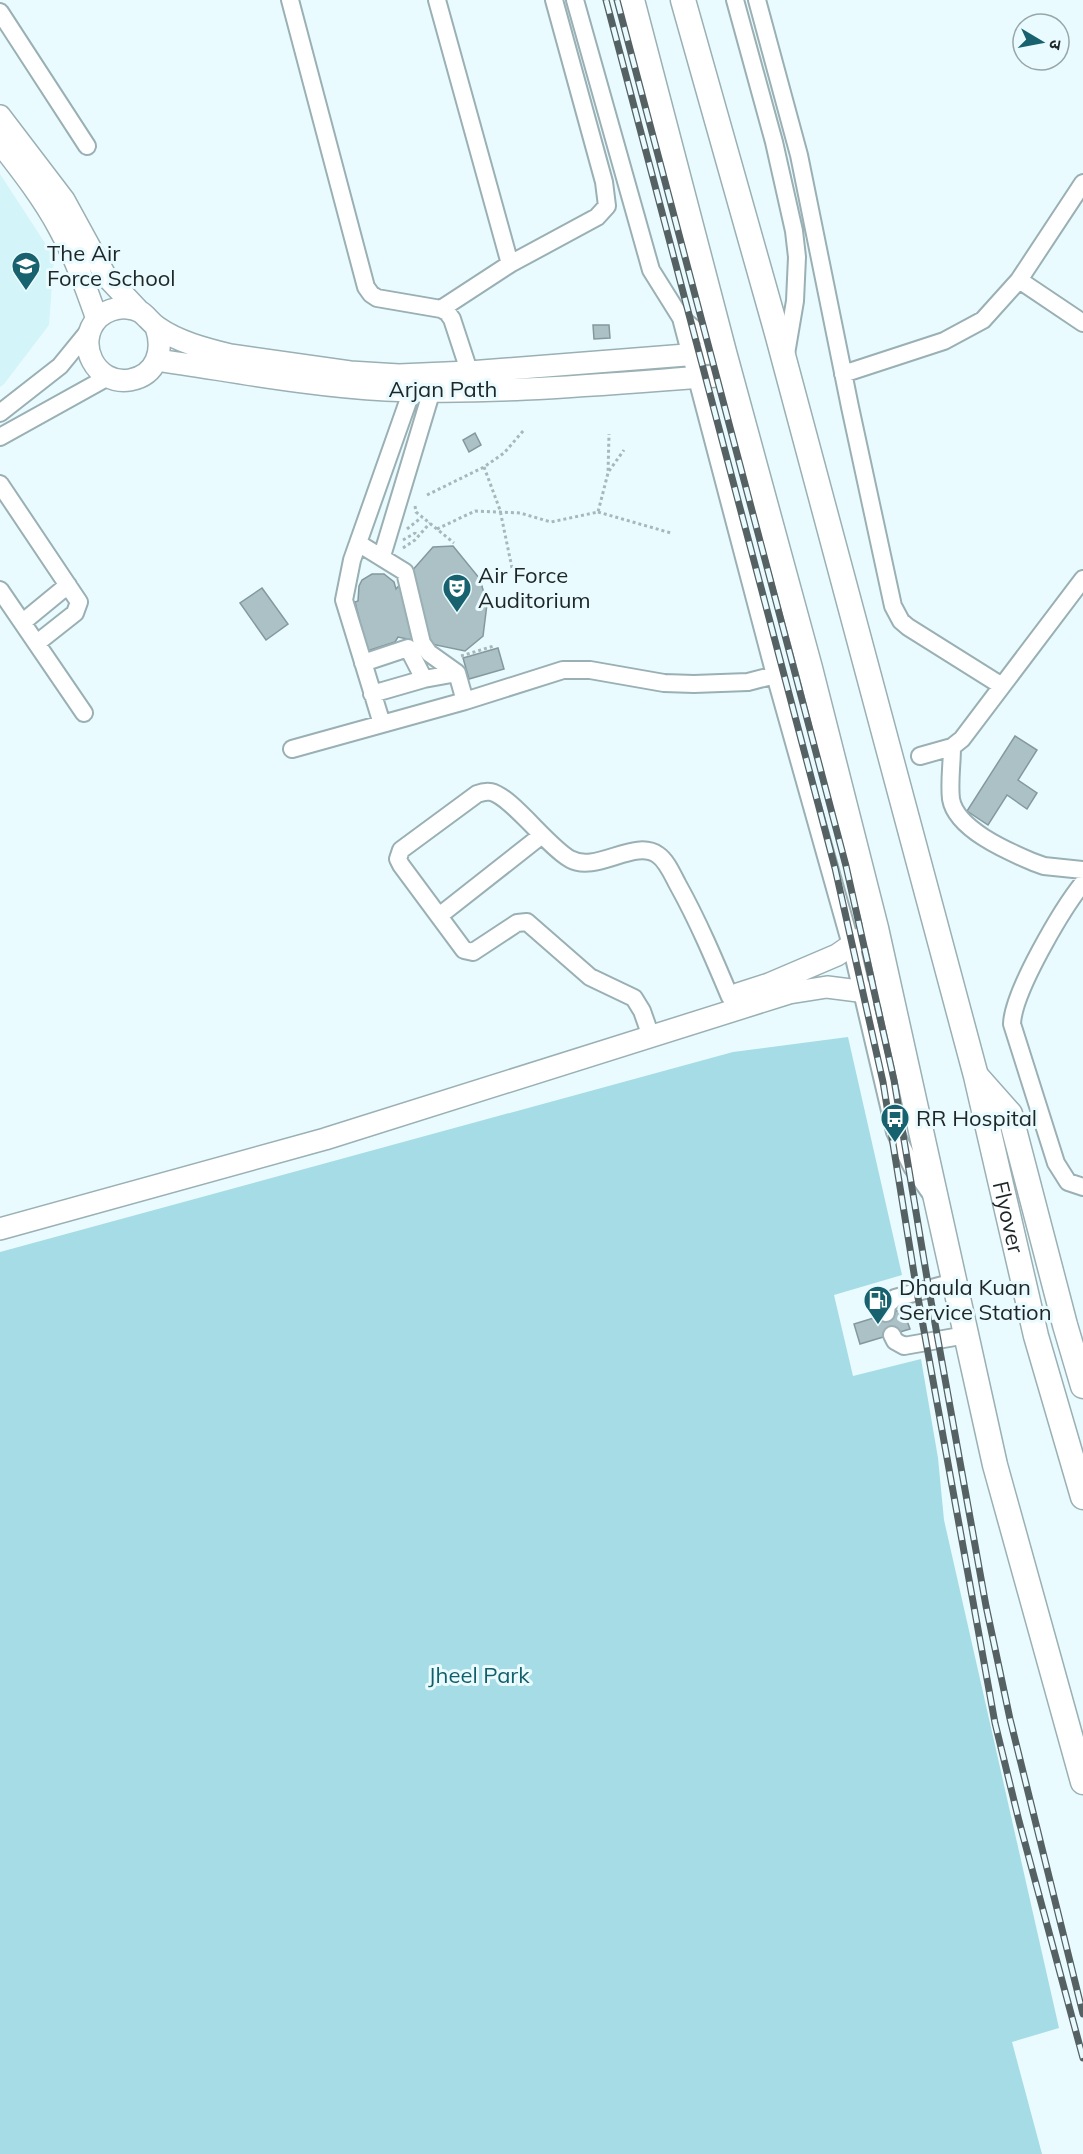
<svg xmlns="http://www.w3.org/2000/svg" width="1083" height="2154" viewBox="0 0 1083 2154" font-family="Mulish,'Noto Sans Devanagari',sans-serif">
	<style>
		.built { fill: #d3f4f9 }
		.green { fill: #a6dce6 }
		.building { fill: #acc1c6; stroke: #84999d; stroke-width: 1.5 }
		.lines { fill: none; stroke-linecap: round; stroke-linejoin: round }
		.minor-casing { stroke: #9ab0b4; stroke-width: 20 }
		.major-casing { stroke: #9ab0b4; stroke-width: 24 }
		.highway-casing { stroke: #9ab0b4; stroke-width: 27 }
		.path { stroke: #a8b7b9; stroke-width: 3; stroke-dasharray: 3 3; stroke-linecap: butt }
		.minor { stroke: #fff; stroke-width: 16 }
		.major { stroke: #fff; stroke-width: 21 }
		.highway { stroke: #fff; stroke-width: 24 }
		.rail-casing { stroke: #566164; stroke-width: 7 }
		.rail { stroke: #e9fbfe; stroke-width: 4.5; stroke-dasharray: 14; stroke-linecap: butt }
		.labels { text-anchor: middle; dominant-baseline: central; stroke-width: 6; stroke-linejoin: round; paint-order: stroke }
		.poi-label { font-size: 22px; fill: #1e2628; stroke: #e9fbfe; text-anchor: start }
		.street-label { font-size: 22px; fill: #1e2628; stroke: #e9fbfe }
		.park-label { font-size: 22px; fill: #125f6b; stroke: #e9fbfe }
	</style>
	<rect width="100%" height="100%" fill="#e9fbfe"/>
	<!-- built -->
	<path class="built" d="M0 174 54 257 49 325 4 384 0 387Z"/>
	<!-- green -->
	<path class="green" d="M848 1037 902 1275 834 1295 853 1376 921 1359 938 1458 944 1520 1059 2028 1012 2042 1042 2154H0V1252L733 1052Z"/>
	<!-- building -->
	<path class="building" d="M593 325H609L610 338 594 339Z
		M475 433 481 445 469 452 463 440Z
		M453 546 480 579 487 604 483 636 465 651 398 637 395 642 367 651 355 602 358 601 359 586 362 580 372 574H384L394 582 396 589 433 547Z
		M262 588 288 624 266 640 240 603Z
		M498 648 504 669 469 679 463 658Z
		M1015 736 1037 750 1018 780 1037 793 1027 809 1007 795 988 825 967 811Z
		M903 1309 910 1329 860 1344 854 1324Z"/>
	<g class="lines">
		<!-- minor casing -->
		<g class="minor-casing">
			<path id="minor" d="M290 0 366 287 371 294 377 298 441 309 447 312 452 319 473 383
				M437 0 510 264
				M575 0 651 270 681 318 699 333 722 345
				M735 0 774 142 794 231 797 257 795 301 786 354
				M757 0 799 155 850 407 893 606 901 621 908 627 1002 686
				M0 12 87 146
				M1019 280 1083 323
				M441 309 510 264 597 217 607 206 604 182 554 0
				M681 318 775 675 851 945 895 1132 912 1167 931 1194
				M843 374 944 341 983 320 1019 280 1083 183
				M0 413 60 366 91 328
				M0 437 108 377
				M0 484 79 602 75 613 37 643
				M358 543 405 572 422 643 429 653 457 673 465 701
				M382 556 432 390
				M0 590 84 713
				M23 622 68 585
				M363 663 408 648 424 679
				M372 694 424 679 457 673
				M382 724 344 600 352 560 412 390
				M952 747C952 764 949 782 951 799 956 829 1007 851 1033 862L1044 866 1083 870
				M292 749 465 701 563 670H590L664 683 694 684 748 682 775 675
				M920 756 952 747 962 739 1083 579
				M1083 883C1062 909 1013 992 1012 1024L1056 1163 1068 1182 1083 1187
				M439 916 542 835
				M648 1028 642 1011 634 998 590 977 527 922 517 923 473 952 464 950 401 865 398 859 401 850 477 794C482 792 486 791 491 792 511 796 548 847 570 859 596 874 635 838 658 855 667 861 673 876 678 885 698 921 714 959 730 997
				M886 1313 887 1305 895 1298 954 1282
				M892 1335 895 1341 904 1346 966 1335"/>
		</g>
		<!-- major casing -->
		<g class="major-casing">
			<path id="major" d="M0 116 64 200 105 275 139 311
				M0 143C21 170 43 198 59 228 75 257 86 288 97 319
				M156 327C164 350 157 375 130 380 96 386 74 343 98 318 105 311 117 307 127 308 144 309 146 319 157 327 178 342 206 349 230 355L350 372 399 375 469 372 724 352
				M157 360C233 371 309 386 386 390 501 395 616 383 731 375
				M738 994 769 984 837 955 876 928
				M0 1229 325 1139 789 993 827 987 890 995"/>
		</g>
		<!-- highway casing -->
		<g class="highway-casing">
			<g id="highway">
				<path d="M632 0 724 352 810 668 876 928 995 1465 1083 1782"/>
				<path id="s1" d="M683 0 777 333 976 1076 1036 1336 1083 1497"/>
				<path d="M978 1078 1010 1114 1065 1325 1083 1386"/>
			</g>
		</g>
		<!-- path -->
		<path class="path" d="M484 467 500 510 512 568
			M609 471 624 450
			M427 495 484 467 504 453 524 430
			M415 506 416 512 454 543
			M598 512 671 533
			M407 529 422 517
			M437 529 475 511 520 513 551 522 598 512 608 473 609 434
			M403 540 415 533V529
			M403 548 415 540 430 523
			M461 656 494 646"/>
		<!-- minor -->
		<use href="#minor" class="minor"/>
		<!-- major -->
		<use href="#major" class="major"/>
		<!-- highway -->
		<use href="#highway" class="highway"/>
		<!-- rail casing -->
		<g class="rail-casing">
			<path id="rail" d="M606 0 835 868 883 1082 917 1292 995 1723 1019 1821 1083 2058
				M617 0 846 866 894 1080 929 1290 986 1606 1010 1719 1083 2014"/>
		</g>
		<!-- rail -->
		<use href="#rail" class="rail"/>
	</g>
	<!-- icons -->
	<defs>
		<g id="school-pin" transform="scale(1.5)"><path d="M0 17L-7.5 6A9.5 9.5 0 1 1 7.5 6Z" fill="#17626e" stroke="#e9fbfe"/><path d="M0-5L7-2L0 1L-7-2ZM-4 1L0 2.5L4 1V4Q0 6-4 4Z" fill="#fff"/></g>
		<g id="theatre-pin" transform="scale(1.5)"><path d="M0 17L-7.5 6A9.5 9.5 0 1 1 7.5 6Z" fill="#17626e" stroke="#e9fbfe"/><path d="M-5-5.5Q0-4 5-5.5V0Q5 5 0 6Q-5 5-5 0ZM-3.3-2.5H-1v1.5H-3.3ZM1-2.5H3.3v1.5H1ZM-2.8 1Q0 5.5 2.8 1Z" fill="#fff"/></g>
		<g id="bus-pin" transform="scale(1.5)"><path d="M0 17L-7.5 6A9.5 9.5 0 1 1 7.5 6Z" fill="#17626e" stroke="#e9fbfe"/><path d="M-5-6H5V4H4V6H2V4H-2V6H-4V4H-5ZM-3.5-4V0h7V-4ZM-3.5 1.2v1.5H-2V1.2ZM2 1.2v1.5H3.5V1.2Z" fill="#fff"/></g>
		<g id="fuel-pin" transform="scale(1.5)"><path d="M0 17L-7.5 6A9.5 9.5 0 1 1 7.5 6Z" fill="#17626e" stroke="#e9fbfe"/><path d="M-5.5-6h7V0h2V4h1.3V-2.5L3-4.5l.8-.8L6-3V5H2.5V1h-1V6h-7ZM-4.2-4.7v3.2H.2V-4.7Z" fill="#fff"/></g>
	</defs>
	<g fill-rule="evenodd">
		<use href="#school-pin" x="26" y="266"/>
		<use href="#theatre-pin" x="457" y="588"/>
		<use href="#bus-pin" x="895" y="1118"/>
		<use href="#fuel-pin" x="878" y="1300"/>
	</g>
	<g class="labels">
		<!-- poi labels -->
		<g class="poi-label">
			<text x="47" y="253">The Air<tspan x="47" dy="25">Force School</tspan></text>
			<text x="478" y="575">Air Force<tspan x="478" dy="25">Auditorium</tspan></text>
			<text x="916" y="1118">RR Hospital</text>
			<text x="899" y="1287">Dhaula Kuan<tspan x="899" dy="25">Service Station</tspan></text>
		</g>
		<!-- street labels -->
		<g class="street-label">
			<text x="443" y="389">Arjan Path</text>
			<text stroke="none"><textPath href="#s1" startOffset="1260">Flyover</textPath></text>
		</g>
		<!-- park labels -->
		<g class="park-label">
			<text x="479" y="1675">Jheel Park</text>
		</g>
	</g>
	<!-- north arrow -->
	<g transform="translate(1041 42) rotate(100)"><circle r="28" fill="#e9fbfe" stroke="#98a6a8" stroke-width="1.5"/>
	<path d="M0-4.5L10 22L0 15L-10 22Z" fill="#17626e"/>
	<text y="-9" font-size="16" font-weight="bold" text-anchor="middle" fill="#1e2628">उ</text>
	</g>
</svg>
